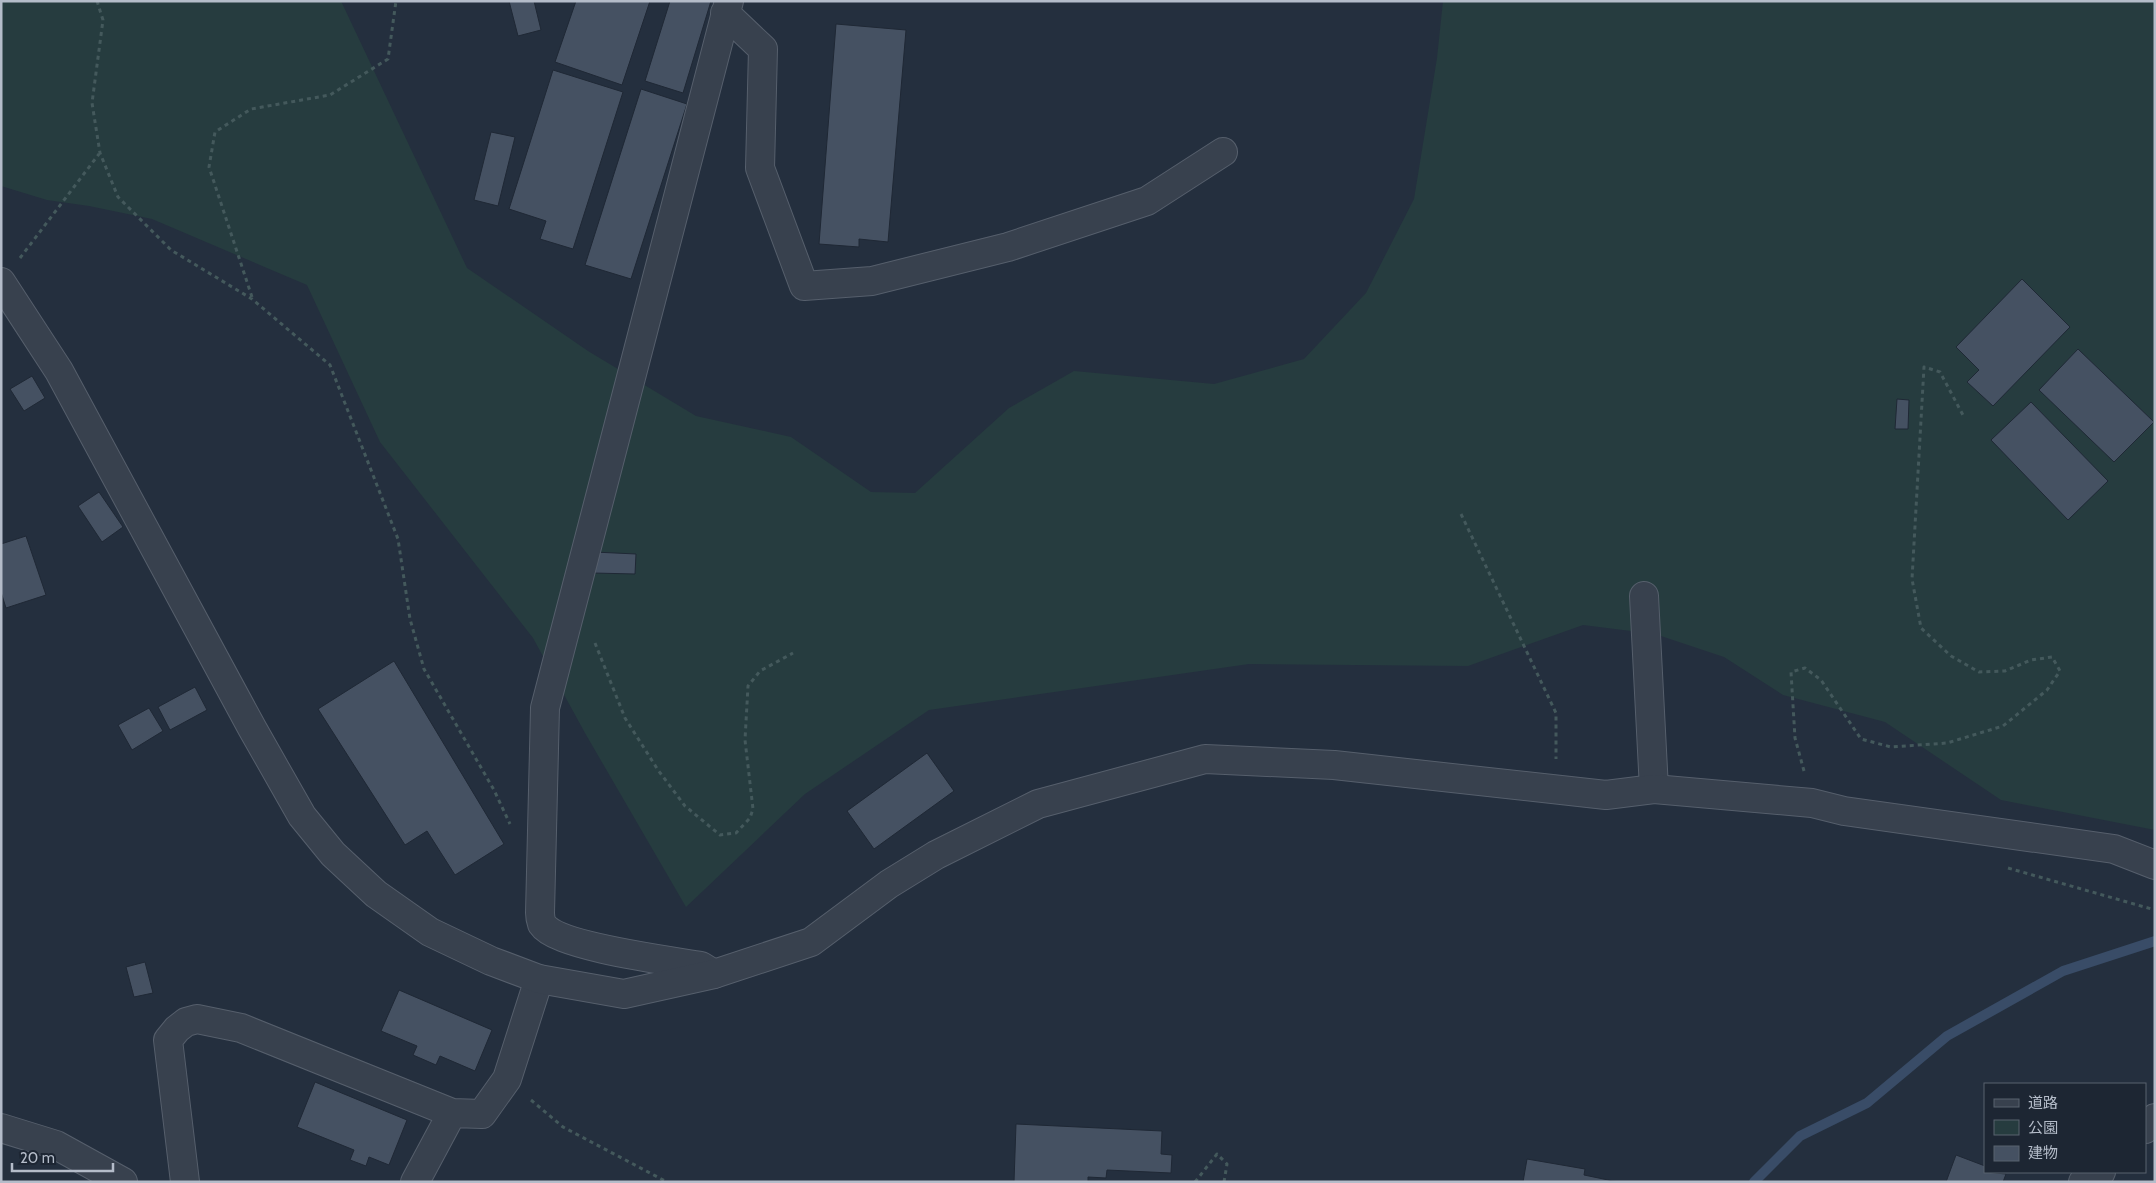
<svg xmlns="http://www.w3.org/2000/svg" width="2156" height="1183" viewBox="0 0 2156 1183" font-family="Cabin,'Noto Sans JP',sans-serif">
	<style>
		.green { fill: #263c3f }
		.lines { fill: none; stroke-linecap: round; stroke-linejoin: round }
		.stream { stroke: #394c67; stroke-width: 10 }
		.building { fill: #455162; stroke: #1f2835 }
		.minor-casing { stroke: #565f6c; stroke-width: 30 }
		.tertiary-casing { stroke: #565f6c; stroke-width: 30 }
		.path { stroke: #44595c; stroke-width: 3; stroke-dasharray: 4 4; stroke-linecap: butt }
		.minor { stroke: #38414e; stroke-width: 28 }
		.tertiary { stroke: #38414e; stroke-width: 28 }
	</style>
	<rect width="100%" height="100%" fill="#242f3e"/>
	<!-- green -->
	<path class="green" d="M1 1H341L467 268 588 351 696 416 791 437 871 492 915 493 1009 408 1074 371 1214 384 1304 359 1366 293 1414 199 1437 58 1443 1H2155V830L2001 800 1885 722 1783 695 1724 657 1655 634 1583 625 1468 666 1249 664 929 710 805 794 686 907 585 733 533 638 380 442 307 285 152 219 89 206 47 200 1 186Z"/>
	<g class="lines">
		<!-- stream -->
		<path class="stream" d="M1754 1182 1800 1136 1867 1103 1947 1036 2063 971 2155 941"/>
	</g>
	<!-- building -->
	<path class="building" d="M509 1H534L541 30 518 36Z
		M576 1H650L622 85 555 62Z
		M670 1H711L683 93 645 81Z
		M836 24 906 30 888 242 859 239V247L819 244Z
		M553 70 623 92 573 249 540 239 546 221 509 209Z
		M641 89 687 104 631 279 585 265Z
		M491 132 515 137 498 206 474 200Z
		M2022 279 2070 327 1993 406 1967 382 1979 370 1956 347Z
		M2078 349 2154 422 2114 462 2039 390Z
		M32 376 45 398 24 411 10 389Z
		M1897 399 1909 400 1908 429H1895Z
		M2031 402 2108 481 2068 520 1991 440Z
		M99 492 123 527 102 542 78 506Z
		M26 536 46 595 6 608 1 592V544Z
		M594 552 636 554 635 574 593 573Z
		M394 661 504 844 455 875 427 831 405 845 318 709Z
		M195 687 207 710 170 730 158 707Z
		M149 708 163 731 132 750 118 725Z
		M927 753 954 791 874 849 847 811Z
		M145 962 153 993 134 997 126 967Z
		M399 990 492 1030 475 1071 440 1056 436 1065 413 1055 417 1046 381 1031Z
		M315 1082 407 1120 389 1165 369 1157 366 1166 350 1160 354 1150 297 1127Z
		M1016 1124 1162 1131 1161 1154 1172 1155 1171 1173 1107 1170 1106 1178 1088 1177V1182H1014Z
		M1956 1155 1985 1166V1172L2006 1174 2003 1182H1946Z
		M1527 1159 1585 1169 1584 1175 1618 1182H1523Z"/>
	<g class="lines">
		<!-- minor casing -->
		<g class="minor-casing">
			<path id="minor" d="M725 13 763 49 760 168 804 286 872 281 1008 247 1147 201 1223 152
				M1644 596 1654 789
				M714 974 701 966C672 961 557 947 542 924 541 921 540 916 540 913L545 708 729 1
				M1 1128 56 1145 123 1182
				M2145 1129 2155 1118
				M185 1182 168 1040 177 1029 186 1022 197 1019 241 1028 452 1113 482 1114 507 1079 539 979
				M415 1182 452 1113
				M2083 1182 2101 1172"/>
		</g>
		<!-- tertiary casing -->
		<g class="tertiary-casing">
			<path id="tertiary" d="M1 282 59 371 252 728 302 816 333 854 376 894 430 932 491 961 539 979 624 994 714 974 811 942 889 884 936 855 1038 804 1205 759 1334 765 1606 795 1654 789 1812 803 1844 811 2114 849 2155 865"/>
		</g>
		<!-- path -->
		<path class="path" d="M97 1 103 20 92 103 100 153 118 197 171 250 252 299 330 365 398 539 410 619 424 669 494 790 510 824
			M20 258 99 154
			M252 297 209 167 215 132 251 109 330 95 388 59 396 1
			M1461 514 1556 713V759
			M595 643 625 718 658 770 685 806 720 835 736 833 750 818 753 809 745 740 748 686 760 671 793 653
			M1804 771 1795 738 1791 672 1805 668 1821 680 1861 739 1891 747 1947 743 2003 726 2047 690 2060 671 2052 657 2031 660 2005 671 1979 672 1951 656 1921 628 1912 579 1924 367 1940 372 1964 417
			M2008 868 2155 910
			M531 1100 563 1127 667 1182
			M1195 1182 1217 1154 1227 1164 1224 1182"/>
		<!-- minor -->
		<use href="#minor" class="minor"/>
		<!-- tertiary -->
		<use href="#tertiary" class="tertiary"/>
	</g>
	<!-- border -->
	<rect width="2156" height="1183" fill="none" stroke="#b4bcc9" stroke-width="5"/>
	<!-- legend -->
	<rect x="1984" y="1083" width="162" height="90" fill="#1d2633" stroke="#59626f"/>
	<rect x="1994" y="1099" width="25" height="8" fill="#38414e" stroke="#59626f"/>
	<text x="2028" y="1108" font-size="15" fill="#b4bcc9">道路</text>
	<rect x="1994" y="1120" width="25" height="15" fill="#263c3f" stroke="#59626f"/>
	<text x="2028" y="1133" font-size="15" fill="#b4bcc9">公園</text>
	<rect x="1994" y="1146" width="25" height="15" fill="#455162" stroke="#59626f"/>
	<text x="2028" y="1158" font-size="15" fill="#b4bcc9">建物</text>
	<!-- scale -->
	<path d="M12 1163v8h101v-8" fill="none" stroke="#b4bcc9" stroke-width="2.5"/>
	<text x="20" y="1163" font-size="15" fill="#b4bcc9" stroke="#1d2633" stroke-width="4" paint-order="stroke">20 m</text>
</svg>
